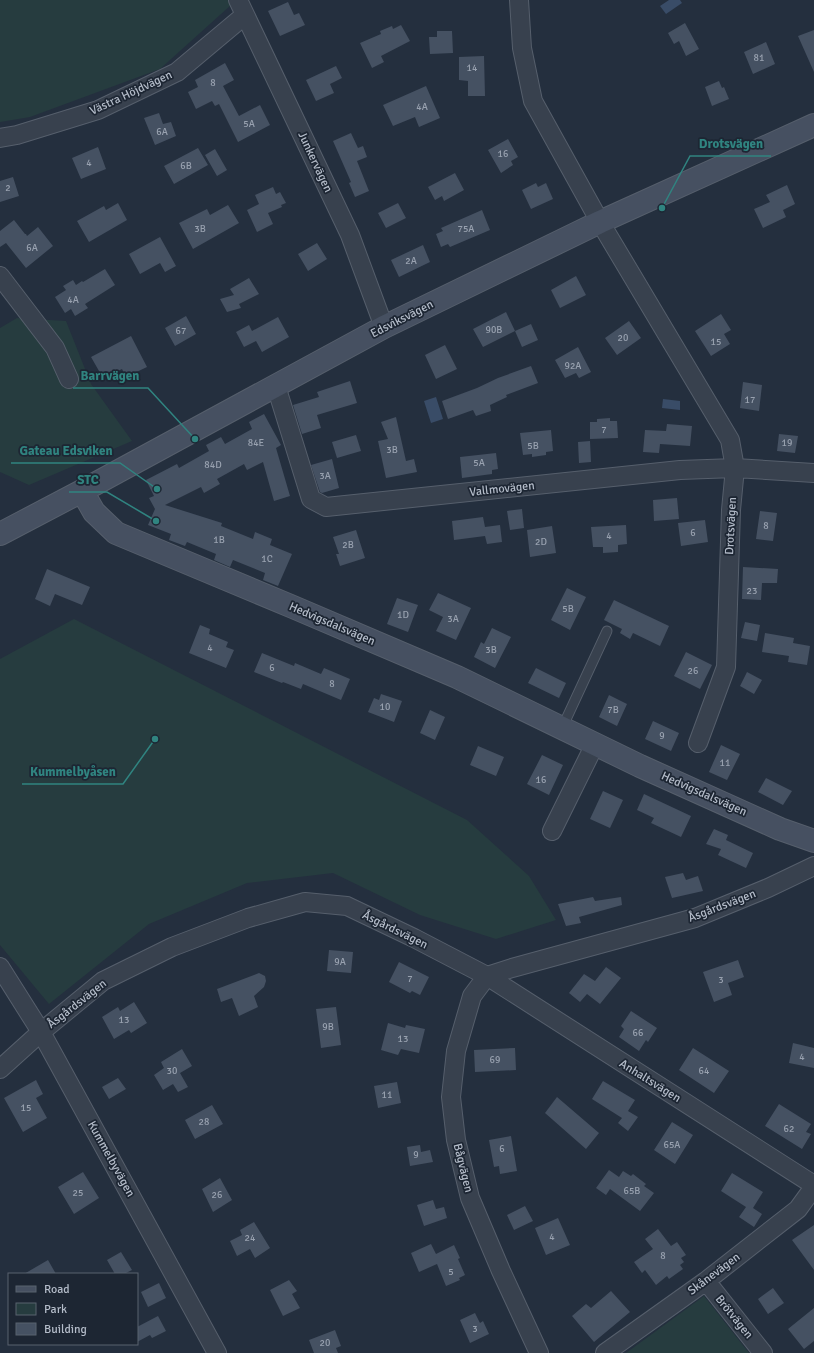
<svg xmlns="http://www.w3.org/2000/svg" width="814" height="1353" viewBox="0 0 814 1353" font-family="Signika,sans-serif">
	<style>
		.green { fill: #263c3f }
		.water { fill: #394c67 }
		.building { fill: #455162 }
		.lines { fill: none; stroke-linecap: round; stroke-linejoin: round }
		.lane-casing { stroke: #565f6c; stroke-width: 11 }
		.street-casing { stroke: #565f6c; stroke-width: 20 }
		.secondary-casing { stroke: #565f6c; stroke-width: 24 }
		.lane { stroke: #38414e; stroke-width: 9 }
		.street { stroke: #38414e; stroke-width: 18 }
		.secondary { stroke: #465061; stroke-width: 22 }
		.labels { text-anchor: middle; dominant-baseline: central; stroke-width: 3.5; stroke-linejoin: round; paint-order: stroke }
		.number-label { font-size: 10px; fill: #98a1af }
		.street-label { font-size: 12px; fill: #b4bcc9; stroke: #1d2633 }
		.leader { fill: none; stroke: #308480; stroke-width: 1.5 }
		.callout-dot { fill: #308480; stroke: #1d2633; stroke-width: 1.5 }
		.callout-label { font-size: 13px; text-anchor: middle; font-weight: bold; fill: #308480; stroke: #1d2633; stroke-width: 3.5; stroke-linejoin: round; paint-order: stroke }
	</style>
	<rect width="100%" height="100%" fill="#242f3e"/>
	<!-- green -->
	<path class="green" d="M0 0H229L231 5 160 69 30 117 0 122Z
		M17 318 66 321 91 384 132 441 29 485 0 472V328Z
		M74 619 467 820 529 876 556 920 496 939 420 915 333 873 247 883 149 924 49 1004 0 945V659Z
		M704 1296 749 1353H626Z"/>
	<!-- water -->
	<path class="water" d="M669 0H680L682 3 666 14 660 6Z
		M436 397 443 419 431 423 424 401Z
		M663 399 680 401V410L662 408Z"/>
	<!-- building -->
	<path class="building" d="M288 2 294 15 299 13 305 25 280 36 268 11Z
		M685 23 699 49 686 56 679 41 674 44 668 33Z
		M401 25 410 41 381 56 384 62 372 68 360 43 381 34 380 31 392 26 393 29Z
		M814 30V72L798 36Z
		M437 31H452L453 53 430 54 429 37H437Z
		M766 42 775 64 753 74 744 52Z
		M484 56 485 96H468V81L459 80V57Z
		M225 63 234 80 223 86 239 116 260 105 270 125 238 142 219 104 215 106 212 101 196 109 188 92 198 87 195 80Z
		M336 66 342 78 330 84 334 93 316 101 306 80Z
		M719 81 722 88 724 87 729 99 712 106 705 87Z
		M426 86 440 118 419 127 415 117 393 126 383 105Z
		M159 113 163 124 171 122 176 136 155 145 144 118Z
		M351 133 358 148 363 146 367 157 357 161 369 191 355 197 349 183 351 182 333 141Z
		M508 139 518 157 511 161 513 165 501 173 488 150Z
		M98 147 106 169 81 179 72 158Z
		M198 148 208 165 174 184 164 166Z
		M215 149 227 170 217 176 205 155Z
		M455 173 464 190 444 201 442 196 435 200 428 187Z
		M13 177 19 196 0 202V181Z
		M536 183 538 187 546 183 553 199 531 209 522 190Z
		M787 185 795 204 783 210 786 217 763 228 754 209 770 202 766 195Z
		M273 187 276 194 280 192 286 203 281 205 282 207 268 213 273 224 257 232 247 210 259 204 255 195Z
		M118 203 127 220 89 242 77 221 104 206 106 210Z
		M398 203 406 218 386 228 378 213Z
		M228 205 239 223 193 249 179 223 207 209 210 215Z
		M482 210 490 230 450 247 448 244 441 247 436 234 443 231 441 228Z
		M14 220 25 234H26L27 236 38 227 53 246 26 268 6 243 0 247V231Z
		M160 237 176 266 165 272 160 263 140 274 129 254Z
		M317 243 327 259 308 271 298 254Z
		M423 245 430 262 399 277 391 260Z
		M105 269 115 285 85 304 88 308 75 316 71 309 65 313 55 297 66 290 63 286 73 280 76 285 82 281 83 282Z
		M576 276 586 295 560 308 551 290Z
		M249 278 259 294 239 304 241 308 227 312 220 299 234 295 230 289Z
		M506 312 515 331 483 347 473 329Z
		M721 314 731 330 724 334 730 344 711 356 695 331Z
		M186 316 196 334 175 346 165 328Z
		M278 317 289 337 262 352 256 341 244 347 236 332 249 325 252 331Z
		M629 321 641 338 617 355 605 338Z
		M531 324 538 340 522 347 515 331Z
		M131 336 147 367 126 377 122 369 103 378 91 357Z
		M445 345 457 369 436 379 425 355Z
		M578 347 591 372 579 378 576 373 565 378 555 360Z
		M531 366 538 383 506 395 507 397 490 405 491 411 476 416 473 410 448 419 442 401 477 388 498 378Z
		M350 381 357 403 317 415 321 428 302 434 293 405 319 397 317 392Z
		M743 382 762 385 759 411 740 408Z
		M264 414 281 445 276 448 290 496 274 501 263 462 247 470 244 464 217 479 220 484 204 493 201 487 165 505 222 523 221 526 253 539 255 532 272 539 270 545 292 554 278 586 263 580 265 573 233 560 230 567 214 560 216 554 187 542 185 546 169 540 171 534 148 525 155 509 149 498 154 496 146 480 177 464 179 468 209 451 206 445 221 437 225 444 252 429 249 422Z
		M396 417 406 461 414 459 417 472 386 478 378 441 388 439 381 422Z
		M610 418V421H617L618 438 590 439V422H597V419Z
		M667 424 692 426 690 446 660 444 659 453 643 452 645 430 666 431Z
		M551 430 553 451 546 452V455L532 457V454L523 455 520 433Z
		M779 434 798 436 795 453 777 451Z
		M356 435 361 451 337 458 332 442Z
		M590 441 591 462 579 463 578 442Z
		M496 453 498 469 492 470V474L462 478 460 457Z
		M332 459 339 488 322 493 320 492 311 465Z
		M677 498 679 519 654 521 653 500Z
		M522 509 524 528 510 530 507 511Z
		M760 511 777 513 773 541 756 539Z
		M483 517 485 527 500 525 502 542 487 544 485 536 454 540 452 521Z
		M705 520 708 542 681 546 678 523Z
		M626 525 627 544 618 545V552L603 553V547H593L591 527Z
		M552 526 556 553 530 557 527 530Z
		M356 530 365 558 340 566 336 554H339L333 537Z
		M743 567 778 569 777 583H762L761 600 742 599Z
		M47 569 90 587 82 605 55 594 50 606 35 599Z
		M567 588 586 597 570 630 551 620Z
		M438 593 471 608 456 640 436 631 443 617 429 610Z
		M397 598 418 605 408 632 387 624Z
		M614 600 669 626 660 646 633 633 630 639 620 633 622 629 604 620Z
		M745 622 760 625 757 641 741 638Z
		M200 625 210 629 209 634 228 642 226 647 234 650 226 668 189 653Z
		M492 628 511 637 495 668 474 657 481 642 484 644Z
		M765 633 794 638 793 643 810 646 807 665 788 662 789 656 762 652Z
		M686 652 712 665 700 689 674 676Z
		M262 653 294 666 295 663 321 674 324 668 350 679 341 700 303 684 301 689 283 682 282 683 254 672Z
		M536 668 566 683 559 698 528 683Z
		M747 672 762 680 754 694 740 686Z
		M381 694 402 701 394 722 368 712 374 698 379 700Z
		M609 695 627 704 617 726 599 717Z
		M430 710 445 717 435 740 420 733Z
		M653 721 679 733 671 751 645 739Z
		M721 745 740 754 727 780 709 772Z
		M478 746 504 757 496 776 470 765Z
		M542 755 563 765 549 795 527 784Z
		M766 778 792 791 783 805 758 792Z
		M603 791 623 800 610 828 590 819Z
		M644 794 691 816 681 837 651 823 654 818 637 810Z
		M714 829 728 835 726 840 753 853 746 868 718 855 721 849 706 844Z
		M683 873 686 880 698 876 703 891 672 898 665 877Z
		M593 897 595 901 621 897 622 905 579 917 581 923 566 926 558 904Z
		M329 950 353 952 351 973 327 971Z
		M738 960 744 977 728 983 732 995 714 1002 703 972Z
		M399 962 429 977 420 995 412 991 410 993 389 982Z
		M606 967 621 978 600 1004 587 994 580 1002 569 993 584 974 595 981Z
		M259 973 265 976 266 981 264 987 254 996 258 1007 239 1016 232 998 221 1002 217 989Z
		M134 1002 147 1023 131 1033 129 1030 114 1039 102 1017 118 1007 120 1011Z
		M336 1007 341 1045 321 1048 316 1009Z
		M631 1011 657 1028 648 1042 646 1040 639 1051 619 1037 624 1029 621 1026Z
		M388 1023 405 1028 406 1025 425 1029 419 1053 401 1049 398 1055 381 1050Z
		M793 1043 814 1048V1068L789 1063Z
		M515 1048 516 1070 475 1072 474 1050Z
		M693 1048 729 1071 714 1093 679 1070Z
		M182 1049 192 1066 180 1073 188 1087 178 1092 173 1084 163 1090 154 1075 164 1068 161 1062Z
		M118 1078 126 1089 109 1099 102 1087Z
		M36 1080 43 1094 36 1098 47 1118 23 1132 4 1098Z
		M603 1081 635 1100 628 1111 638 1117 628 1131 618 1123 622 1118 592 1099Z
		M397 1082 401 1103 378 1108 374 1086Z
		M557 1097 599 1133 586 1149 545 1113Z
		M779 1104 811 1124 806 1132 811 1134 802 1149 765 1126Z
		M212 1105 223 1124 195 1139 185 1120Z
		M672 1122 693 1135 675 1164 654 1150Z
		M511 1136 517 1171 500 1174 499 1166 494 1167 489 1140Z
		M420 1145 421 1152 430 1150 433 1162 410 1166 407 1147Z
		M609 1170 619 1177 623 1171 631 1176 633 1174 646 1184 644 1186 654 1193 640 1211 610 1189 606 1195 596 1188Z
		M83 1172 99 1198 74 1214 58 1187Z
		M732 1173 763 1192 753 1208 762 1214 754 1227 739 1217 746 1207 721 1191Z
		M220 1178 232 1200 213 1212 202 1189Z
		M433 1200 436 1209 444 1207 447 1218 424 1226 417 1205Z
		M525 1206 533 1221 514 1230 507 1215Z
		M558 1218 570 1245 546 1255 535 1228Z
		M254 1222 270 1248 255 1258 250 1249 237 1256 230 1241 242 1235 240 1230Z
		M814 1225V1270L792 1240Z
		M658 1229 671 1246 677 1242 686 1255 681 1258 684 1262 680 1265 683 1269 669 1279 667 1276 656 1285 645 1270 642 1273 634 1262 653 1249 645 1239Z
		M431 1244 436 1254 454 1245 460 1258 458 1259 465 1275 459 1278 460 1280 446 1286 437 1264 419 1272 411 1253Z
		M121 1252 132 1270 124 1274H115L107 1260Z
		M48 1260 56 1274H24Z
		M289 1280 297 1291 292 1294 300 1308 283 1316 270 1290Z
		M159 1283 166 1298 148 1307 141 1292Z
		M773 1288 784 1303 768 1314 758 1299Z
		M611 1291 630 1312 594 1342 572 1316 586 1304 591 1308Z
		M814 1308V1341L804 1349 788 1329Z
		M475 1313 480 1323 483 1321 489 1334 470 1343 460 1320Z
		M158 1316 166 1331 152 1338 150 1335 137 1342V1327Z
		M335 1330 341 1346 336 1348 338 1353H314L309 1340Z"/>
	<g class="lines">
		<!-- lane casing -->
		<g class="lane-casing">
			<path id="lane" d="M562 728 607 631"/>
		</g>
		<!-- street casing -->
		<g class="street-casing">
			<path id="street" d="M238 0 350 235 384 327
				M519 0 522 48 533 101 600 222 730 440 735 468 731 510 726 667 698 743
				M0 138 17 135 98 110 177 72 245 15
				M0 276 55 348 69 379
				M276 386 311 499 326 507 680 470 735 468 814 473
				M552 831 595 744
				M0 967 41 1032 217 1353
				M487 976 472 996 456 1051 451 1097 456 1140 470 1198 501 1271 539 1353
				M487 976 512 968 695 918 768 888 814 866
				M0 1069 41 1032 103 981 172 947 248 918 305 902 347 906 414 938 487 976 814 1185
				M706 1281 763 1353
				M605 1353 706 1281 798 1209 814 1187"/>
		</g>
		<!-- secondary casing -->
		<g class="secondary-casing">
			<path id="secondary" d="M82 491 94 512 116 533 293 607 457 677 640 766 780 829 814 841
				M0 534 82 491 384 327 600 222 814 125"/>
		</g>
		<!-- lane -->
		<use href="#lane" class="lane"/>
		<!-- street -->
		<use href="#street" class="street"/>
		<!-- secondary -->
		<use href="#secondary" class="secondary"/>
	</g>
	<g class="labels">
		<!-- number labels -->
		<g class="number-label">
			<text x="759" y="58">81</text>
			<text x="472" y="68">14</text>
			<text x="213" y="83">8</text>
			<text x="422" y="107">4A</text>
			<text x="249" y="124">5A</text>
			<text x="162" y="132">6A</text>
			<text x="503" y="154">16</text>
			<text x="89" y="163">4</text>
			<text x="186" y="166">6B</text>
			<text x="8" y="188">2</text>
			<text x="200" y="229">3B</text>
			<text x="466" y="229">75A</text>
			<text x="32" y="248">6A</text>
			<text x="411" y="261">2A</text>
			<text x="73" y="300">4A</text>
			<text x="494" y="330">90B</text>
			<text x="181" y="331">67</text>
			<text x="623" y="338">20</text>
			<text x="716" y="342">15</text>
			<text x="573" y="366">92A</text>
			<text x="750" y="400">17</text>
			<text x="604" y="430">7</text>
			<text x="256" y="443">84E</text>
			<text x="787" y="443">19</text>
			<text x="533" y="446">5B</text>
			<text x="392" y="450">3B</text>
			<text x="479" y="463">5A</text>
			<text x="213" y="465">84D</text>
			<text x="325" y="476">3A</text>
			<text x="766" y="526">8</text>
			<text x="693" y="533">6</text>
			<text x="609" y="536">4</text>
			<text x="219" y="540">1B</text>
			<text x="541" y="542">2D</text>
			<text x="348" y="545">2B</text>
			<text x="267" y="559">1C</text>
			<text x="752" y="591">23</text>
			<text x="568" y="609">5B</text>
			<text x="403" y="615">1D</text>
			<text x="453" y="619">3A</text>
			<text x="210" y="648">4</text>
			<text x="491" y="650">3B</text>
			<text x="272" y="668">6</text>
			<text x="693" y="671">26</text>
			<text x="332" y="684">8</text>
			<text x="385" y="707">10</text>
			<text x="613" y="710">7B</text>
			<text x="662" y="736">9</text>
			<text x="725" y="763">11</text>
			<text x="541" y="780">16</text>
			<text x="340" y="962">9A</text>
			<text x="410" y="979">7</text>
			<text x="721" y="980">3</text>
			<text x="124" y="1020">13</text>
			<text x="328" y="1027">9B</text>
			<text x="638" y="1033">66</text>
			<text x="403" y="1039">13</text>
			<text x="802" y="1057">4</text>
			<text x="495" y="1060">69</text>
			<text x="172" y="1071">30</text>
			<text x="704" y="1071">64</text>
			<text x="387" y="1095">11</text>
			<text x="26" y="1108">15</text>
			<text x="204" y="1122">28</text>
			<text x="789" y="1129">62</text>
			<text x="672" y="1145">65A</text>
			<text x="502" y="1149">6</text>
			<text x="416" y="1155">9</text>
			<text x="632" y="1191">65B</text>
			<text x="78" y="1193">25</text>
			<text x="217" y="1195">26</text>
			<text x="552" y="1237">4</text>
			<text x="250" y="1238">24</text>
			<text x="663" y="1256">8</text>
			<text x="451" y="1272">5</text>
			<text x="475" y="1329">3</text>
			<text x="325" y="1343">20</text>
		</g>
		<!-- street labels -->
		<g class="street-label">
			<text transform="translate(131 93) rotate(-25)">Västra Höjdvägen</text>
			<text transform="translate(315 162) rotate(65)">Junkervägen</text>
			<text transform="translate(402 319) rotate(-27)">Edsviksvägen</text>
			<text transform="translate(502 489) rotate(-6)">Vallmovägen</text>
			<text transform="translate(731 526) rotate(-87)">Drotsvägen</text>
			<text transform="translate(332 624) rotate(23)">Hedvigsdalsvägen</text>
			<text transform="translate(704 794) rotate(24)">Hedvigsdalsvägen</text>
			<text transform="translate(722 906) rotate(-21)">Åsgårdsvägen</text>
			<text transform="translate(395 930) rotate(26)">Åsgårdsvägen</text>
			<text transform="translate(77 1004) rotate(-38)">Åsgårdsvägen</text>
			<text transform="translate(650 1081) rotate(32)">Anhaltsvägen</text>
			<text transform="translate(111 1159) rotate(61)">Kummelbyvägen</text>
			<text transform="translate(463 1168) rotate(76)">Bågvägen</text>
			<text transform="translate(714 1274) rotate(-37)">Skånevägen</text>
			<text transform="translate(734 1317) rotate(51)">Brötvägen</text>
		</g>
	</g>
	<!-- callouts -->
	<path class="leader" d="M662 208L690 156H771M195 439L148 388H73M157 489L120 463H11M156 521L107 492H69M155 739L123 784H22"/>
	<g class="callout-dot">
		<circle cx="662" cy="208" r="4"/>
		<circle cx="195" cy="439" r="4"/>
		<circle cx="157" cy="489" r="4"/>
		<circle cx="156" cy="521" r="4"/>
		<circle cx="155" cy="739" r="4"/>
	</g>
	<g class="callout-label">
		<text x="731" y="148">Drotsvägen</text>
		<text x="110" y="380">Barrvägen</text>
		<text x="66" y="455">Gateau Edsviken</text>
		<text x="88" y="484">STC</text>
		<text x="73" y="776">Kummelbyåsen</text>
	</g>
	<!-- legend -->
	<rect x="8" y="1273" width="130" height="72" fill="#1d2633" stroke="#59626f"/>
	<rect x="16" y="1286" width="20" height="6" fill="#465061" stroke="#59626f"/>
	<text x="44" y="1293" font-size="12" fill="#b4bcc9">Road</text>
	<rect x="16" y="1303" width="20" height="12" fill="#263c3f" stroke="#59626f"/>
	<text x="44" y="1313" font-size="12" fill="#b4bcc9">Park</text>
	<rect x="16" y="1323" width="20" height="12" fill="#455162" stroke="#59626f"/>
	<text x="44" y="1333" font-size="12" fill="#b4bcc9">Building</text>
</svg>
